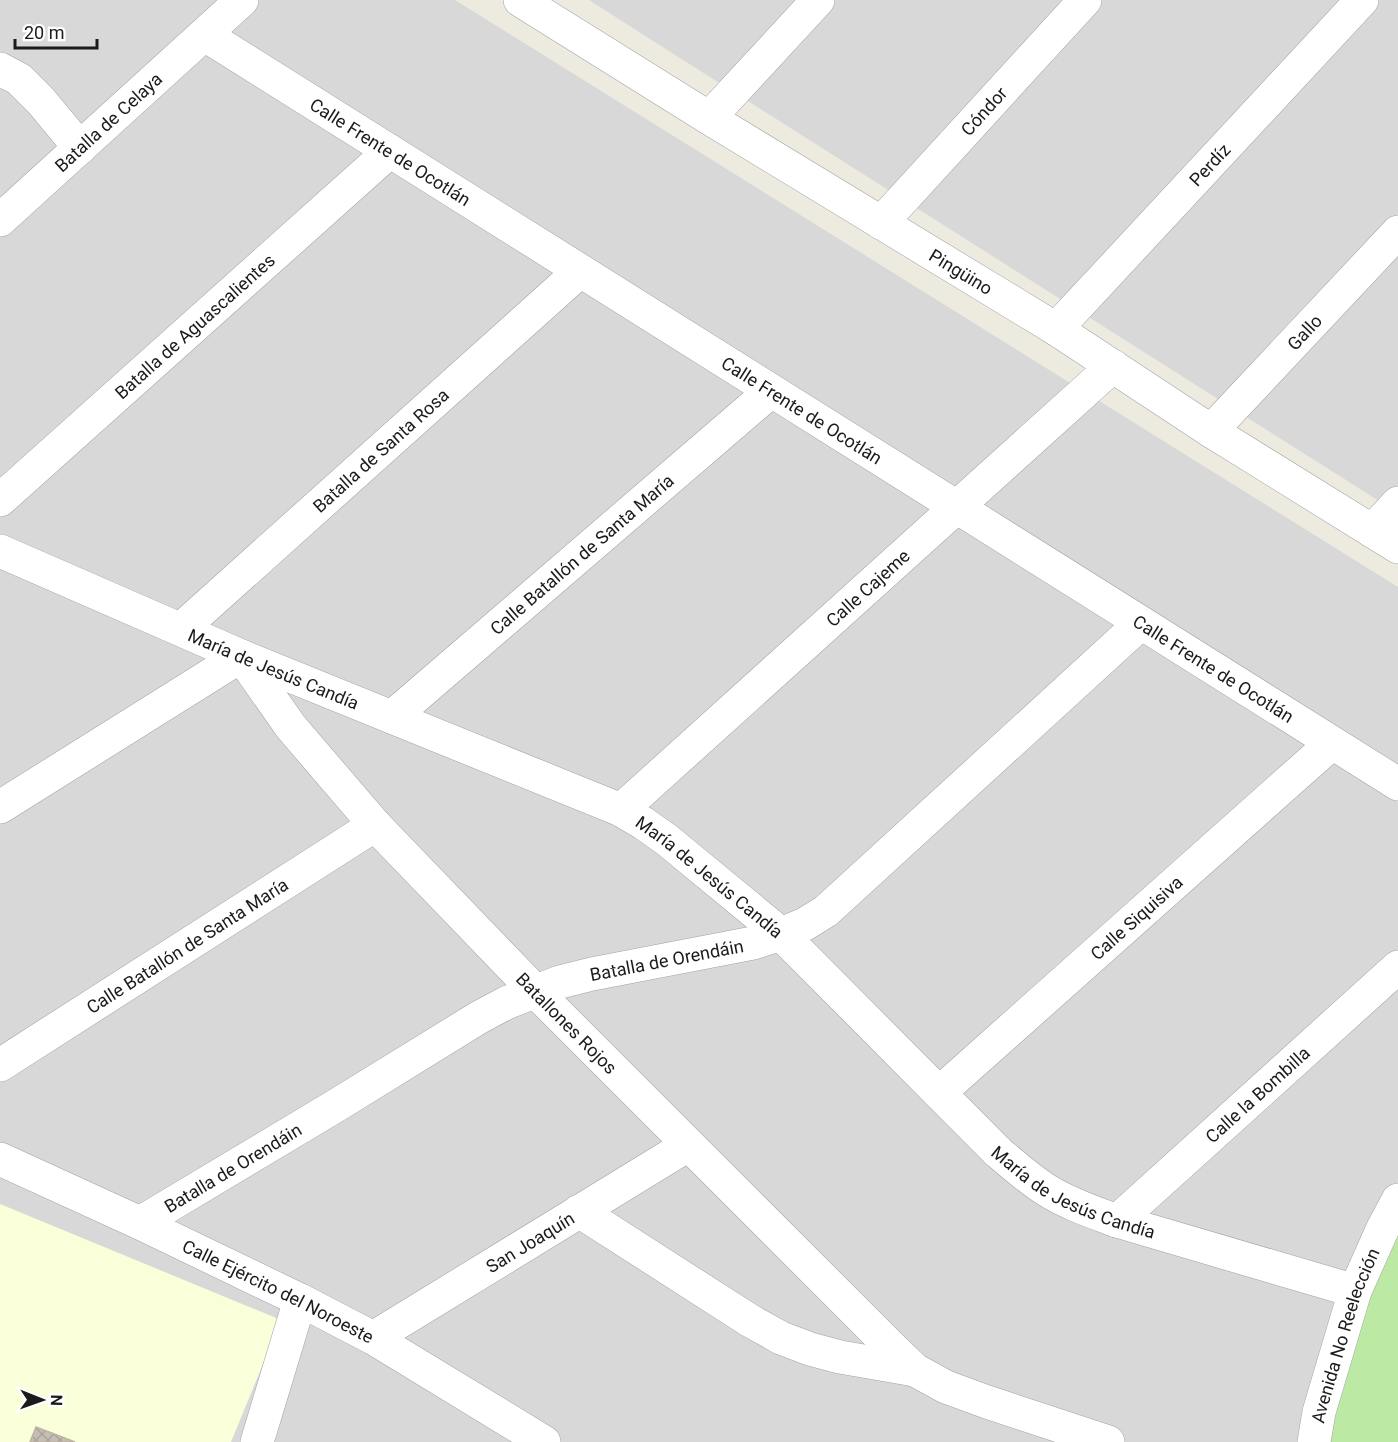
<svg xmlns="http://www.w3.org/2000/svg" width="1398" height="1442" viewBox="0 0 1398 1442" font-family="Roboto,sans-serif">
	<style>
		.residential { fill: #d9d8d8 }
		.education { fill: #f9ffd8 }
		.grass { fill: #bceaa4 }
		.building { fill: url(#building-cross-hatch); stroke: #bfb3a3; stroke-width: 1.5 }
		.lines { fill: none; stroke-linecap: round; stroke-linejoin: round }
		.minor-casing { stroke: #a2a2a2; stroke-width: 34 }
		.minor { stroke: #fff; stroke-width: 33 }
		.labels { text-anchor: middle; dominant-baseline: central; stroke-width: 4.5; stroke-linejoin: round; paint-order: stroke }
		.street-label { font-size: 18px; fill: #1b1b1b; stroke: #fff }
	</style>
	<defs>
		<pattern id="building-cross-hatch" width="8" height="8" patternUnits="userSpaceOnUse" patternTransform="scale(1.5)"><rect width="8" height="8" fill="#c5beb4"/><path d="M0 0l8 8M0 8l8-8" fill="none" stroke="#a9a39a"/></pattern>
	</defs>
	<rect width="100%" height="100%" fill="#edebe0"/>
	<!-- residential -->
	<path class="residential" d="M0 0H455L1398 587V1442H0Z
		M589 0H1398V513L661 46Z"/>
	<!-- education -->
	<path class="education" d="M0 1204 281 1320 231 1442H0Z"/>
	<!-- grass -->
	<path class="grass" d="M1398 1231V1442H1322L1358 1307Z"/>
	<!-- building -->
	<path class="building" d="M36 1427 75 1442H30Z"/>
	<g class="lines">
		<!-- minor casing -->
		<g class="minor-casing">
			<g id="minor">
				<path id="s1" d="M520 0 709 118 1056 329 1211 431 1398 547"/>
				<path id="s2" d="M205 35 1398 784"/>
				<path d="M0 69 19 79 41 101 80 148"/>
				<path d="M709 118 818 0"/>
				<path id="s3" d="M0 220 242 0"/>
				<path id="s4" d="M881 223 1085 0"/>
				<path id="s5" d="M1056 329 1362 0"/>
				<path id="s6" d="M1211 431 1398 232"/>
				<path id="s7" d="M0 500 390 151"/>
				<path d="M1372 531 1398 503"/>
				<path id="s8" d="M0 551 241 656 621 810 643 823 667 840 781 934 999 1153C1015 1166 1030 1180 1048 1191 1069 1204 1093 1212 1117 1221L1355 1291"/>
				<path id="s9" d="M181 629 580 271"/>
				<path id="s10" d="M392 717 771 391"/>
				<path id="s11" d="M0 807 241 656 291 727 375 825 535 991 893 1349 915 1370 946 1387 987 1402 1108 1442"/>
				<path id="s12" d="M621 810 1113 366"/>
				<path id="s13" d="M0 1065 375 825"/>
				<path id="s14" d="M939 1093 1332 743"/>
				<path id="s15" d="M0 1159 140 1223 300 1300 373 1338 544 1442"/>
				<path d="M579 1211 749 1320 781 1338 810 1349 840 1357 915 1370"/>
				<path id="s16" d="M1117 1221 1398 967"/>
				<path id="s17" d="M140 1223 337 1105 478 1018 506 1003 560 982 592 974 753 943 781 934 805 924 826 911 1141 623"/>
				<path id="s18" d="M373 1338 688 1145"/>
				<path d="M257 1442 300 1300"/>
				<path id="s19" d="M1314 1442 1319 1412 1355 1291 1383 1228 1398 1200"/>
			</g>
		</g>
		<!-- minor -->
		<use href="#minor" class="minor"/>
	</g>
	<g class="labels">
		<!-- street labels -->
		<g class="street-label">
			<text stroke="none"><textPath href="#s4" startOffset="152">Cóndor</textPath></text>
			<text stroke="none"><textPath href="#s3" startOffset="146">Batalla de Celaya</textPath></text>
			<text stroke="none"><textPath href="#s2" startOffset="219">Calle Frente de Ocotlán</textPath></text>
			<text stroke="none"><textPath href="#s5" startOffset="225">Perdíz</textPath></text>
			<text stroke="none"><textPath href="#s1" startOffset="518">Pingüino</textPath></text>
			<text stroke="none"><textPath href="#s7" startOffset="261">Batalla de Aguascalientes</textPath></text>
			<text stroke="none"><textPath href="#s6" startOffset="136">Gallo</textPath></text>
			<text stroke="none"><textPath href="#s2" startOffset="705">Calle Frente de Ocotlán</textPath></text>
			<text stroke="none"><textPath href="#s9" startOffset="268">Batalla de Santa Rosa</textPath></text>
			<text stroke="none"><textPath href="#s10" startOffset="250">Calle Batallón de Santa María</textPath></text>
			<text stroke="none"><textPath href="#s12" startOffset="332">Calle Cajeme</textPath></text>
			<text stroke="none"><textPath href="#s8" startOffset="298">María de Jesús Candía</textPath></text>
			<text stroke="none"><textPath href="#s2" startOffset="1191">Calle Frente de Ocotlán</textPath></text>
			<text stroke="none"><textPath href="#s8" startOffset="784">María de Jesús Candía</textPath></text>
			<text stroke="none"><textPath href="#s14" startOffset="264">Calle Siquisiva</textPath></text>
			<text stroke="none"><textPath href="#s13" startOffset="222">Calle Batallón de Santa María</textPath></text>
			<text stroke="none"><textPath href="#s17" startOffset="594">Batalla de Orendáin</textPath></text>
			<text stroke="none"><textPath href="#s11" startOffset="776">Batallones Rojos</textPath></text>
			<text stroke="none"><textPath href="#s16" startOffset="189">Calle la Bombilla</textPath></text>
			<text stroke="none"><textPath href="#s17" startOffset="108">Batalla de Orendáin</textPath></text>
			<text stroke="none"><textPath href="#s8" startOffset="1270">María de Jesús Candía</textPath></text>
			<text stroke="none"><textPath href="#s18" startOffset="184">San Joaquín</textPath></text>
			<text stroke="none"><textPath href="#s15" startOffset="308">Calle Ejército del Noroeste</textPath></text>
			<text stroke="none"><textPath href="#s19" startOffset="111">Avenida No Reelección</textPath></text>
		</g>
	</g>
	<!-- north arrow -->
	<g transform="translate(42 1400) rotate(91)" stroke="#ffffff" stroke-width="4.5" paint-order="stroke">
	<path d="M0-4.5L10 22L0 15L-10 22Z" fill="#1b1b1b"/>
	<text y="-9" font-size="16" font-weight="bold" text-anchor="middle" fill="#1b1b1b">N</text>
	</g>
	<!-- scale -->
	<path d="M15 39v9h82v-9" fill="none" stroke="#1b1b1b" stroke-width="3"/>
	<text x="24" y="39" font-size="18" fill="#1b1b1b" stroke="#ffffff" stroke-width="4.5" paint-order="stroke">20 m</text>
</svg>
